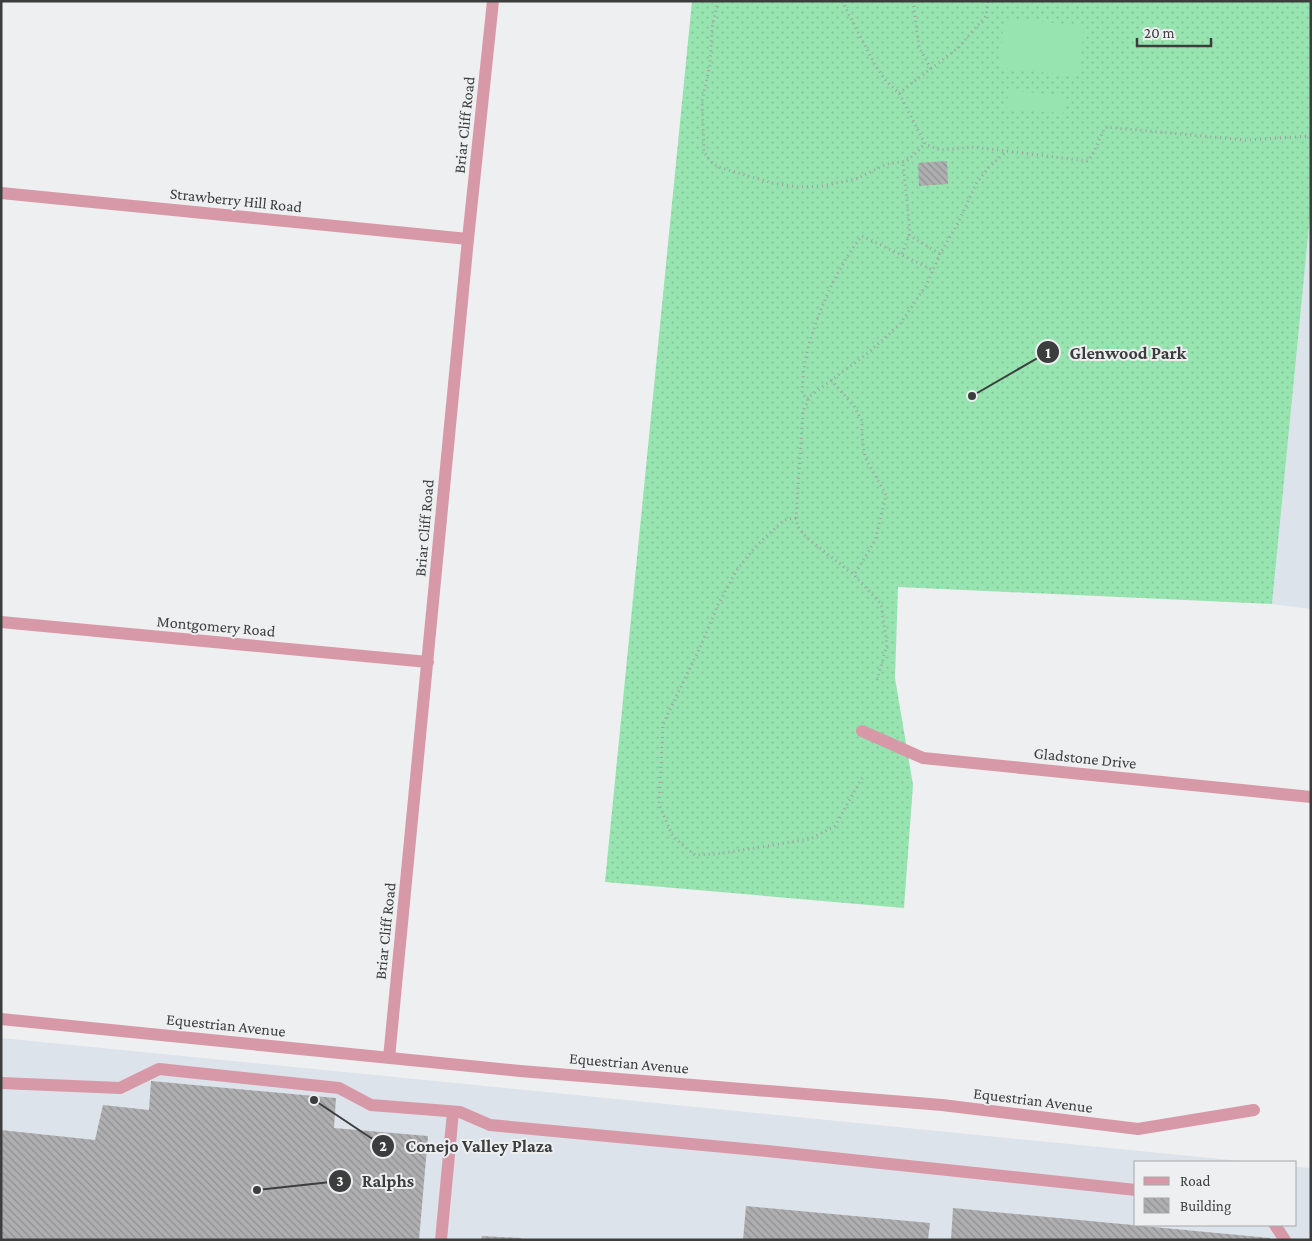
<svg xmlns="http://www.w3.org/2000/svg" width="1312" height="1241" viewBox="0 0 1312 1241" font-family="'Crimson Pro',serif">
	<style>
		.built { fill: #dde3eb }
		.grass { fill: url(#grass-dots) }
		.garden { fill: #97e4b1 }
		.building { fill: url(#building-back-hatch) }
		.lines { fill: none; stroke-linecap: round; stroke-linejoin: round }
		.path { stroke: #9fa0a1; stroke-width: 3; stroke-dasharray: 1 4; stroke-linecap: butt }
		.minor { stroke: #d799a7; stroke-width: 12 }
		.labels { text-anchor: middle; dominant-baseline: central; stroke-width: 4; stroke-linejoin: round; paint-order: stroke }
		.street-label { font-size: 16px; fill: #3c3d3d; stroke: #eeeff1 }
		.leader { fill: none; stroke: #3c3d3d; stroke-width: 2 }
		.callout-dot { fill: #3c3d3d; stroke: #eeeff1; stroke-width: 2 }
		.mark-label { font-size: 15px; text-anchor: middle; font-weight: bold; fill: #fff }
		.callout-label { font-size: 18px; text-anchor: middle; font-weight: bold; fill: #3c3d3d; stroke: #eeeff1; stroke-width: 4; stroke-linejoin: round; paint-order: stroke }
	</style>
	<defs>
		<pattern id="grass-dots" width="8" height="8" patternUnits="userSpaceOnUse" patternTransform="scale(1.25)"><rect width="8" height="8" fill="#97e4b1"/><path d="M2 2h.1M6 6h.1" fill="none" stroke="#83c499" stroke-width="1.8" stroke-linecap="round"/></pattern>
		<pattern id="building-back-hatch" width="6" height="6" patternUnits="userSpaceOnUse" patternTransform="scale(1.25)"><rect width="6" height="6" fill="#afafb1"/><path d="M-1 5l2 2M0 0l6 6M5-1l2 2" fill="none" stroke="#909091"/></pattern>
	</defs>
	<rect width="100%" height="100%" fill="#eeeff1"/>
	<!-- built -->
	<path class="built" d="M1311 206V609L1272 604Z
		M1 1038 1251 1162H1136V1225H1296V1167L1311 1168V1240H1Z"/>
	<!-- grass -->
	<path class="grass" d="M692 1H1311V206L1272 604 898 587 895 678 913 785 904 908 605 882Z"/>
	<!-- garden -->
	<path class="garden" d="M1004 18 1084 26 1079 76 1000 68Z
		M1008 91 1065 95 1063 113 1007 109Z"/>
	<!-- building -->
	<path class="building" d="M947 161 948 184 919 186 918 163Z
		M151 1081 336 1098 334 1128 428 1136 419 1240H1V1130L95 1140 103 1105 149 1110Z
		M746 1206 930 1223 928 1240H743Z
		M953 1208 1270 1238V1240H951Z
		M482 1236 521 1238V1240H481Z"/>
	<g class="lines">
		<!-- path -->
		<path class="path" d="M718 1 712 28 710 65 702 101 704 152 711 162 718 167 772 183 799 187 822 186 856 179 887 164 907 161 925 144
			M842 1 875 65 886 81 899 93 925 144 940 150 974 147 1087 161 1092 156 1105 127 1246 140 1311 136
			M913 1 919 47 931 69
			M899 93 958 48 986 16 988 1
			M909 235 940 254
			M902 254 910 232 903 162
			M831 380 854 406 862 421V437L865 457 886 495 875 541 854 575
			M808 400 802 393C803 383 803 372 805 362 811 326 838 264 862 236L933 270
			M796 518 784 520 755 547 736 571 718 605 701 645 663 724 659 804 673 837 695 855 717 854 810 839 835 826 862 778
			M877 680 887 645 881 604 854 575 806 537 798 527 796 518 803 411 810 396 868 353 900 324 927 284 940 254 958 223 976 184 989 167 1007 151"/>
		<!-- minor -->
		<path class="minor" d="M1 193 468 239
			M1 622 428 662
			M862 731 923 758 1311 797
			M1 1019 520 1071 942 1105 1138 1129 1254 1110
			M389 1058 468 239 493 1
			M1 1083 120 1088 159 1069 339 1088 371 1105 460 1112 490 1125 767 1151 1136 1190
			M1275 1225 1285 1240
			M441 1240 453 1112"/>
	</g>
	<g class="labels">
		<!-- street labels -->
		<g class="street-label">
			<text transform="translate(464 125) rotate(-84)">Briar Cliff Road</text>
			<text transform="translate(236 200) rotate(6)">Strawberry Hill Road</text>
			<text transform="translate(424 528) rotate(-85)">Briar Cliff Road</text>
			<text transform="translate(216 626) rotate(5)">Montgomery Road</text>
			<text transform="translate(1085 758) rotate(6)">Gladstone Drive</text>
			<text transform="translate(385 931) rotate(-84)">Briar Cliff Road</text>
			<text transform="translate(226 1025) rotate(6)">Equestrian Avenue</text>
			<text transform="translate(629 1063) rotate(5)">Equestrian Avenue</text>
			<text transform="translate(1033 1100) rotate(7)">Equestrian Avenue</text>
		</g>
	</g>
	<!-- callouts -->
	<path class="leader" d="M972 396L1048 352M314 1100L383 1146M257 1190L340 1181"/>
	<g class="callout-dot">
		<circle cx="972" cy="396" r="5"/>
		<circle cx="314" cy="1100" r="5"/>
		<circle cx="257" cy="1190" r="5"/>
		<circle cx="1048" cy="352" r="12"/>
		<circle cx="383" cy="1146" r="12"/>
		<circle cx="340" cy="1181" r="12"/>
	</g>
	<g class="mark-label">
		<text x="1048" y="358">1</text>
		<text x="383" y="1151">2</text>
		<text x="340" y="1186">3</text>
	</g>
	<g class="callout-label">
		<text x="1128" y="359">Glenwood Park</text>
		<text x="479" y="1152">Conejo Valley Plaza</text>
		<text x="388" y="1187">Ralphs</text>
	</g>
	<!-- border -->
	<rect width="1312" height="1241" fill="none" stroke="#3c3d3d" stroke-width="5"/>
	<!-- legend -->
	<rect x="1134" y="1161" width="162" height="65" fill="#eeeff1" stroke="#a7a8a9"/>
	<rect x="1144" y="1177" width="25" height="8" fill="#d799a7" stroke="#a7a8a9"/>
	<text x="1180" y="1186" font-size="15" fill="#3c3d3d">Road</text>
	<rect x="1144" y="1198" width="25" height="15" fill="url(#building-back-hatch)" stroke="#a7a8a9"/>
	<text x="1180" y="1211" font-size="15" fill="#3c3d3d">Building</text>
	<!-- scale -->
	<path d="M1137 38v8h74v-8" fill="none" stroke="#3c3d3d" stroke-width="2.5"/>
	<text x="1144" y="38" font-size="15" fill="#3c3d3d" stroke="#eeeff1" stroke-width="4" paint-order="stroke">20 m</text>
</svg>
